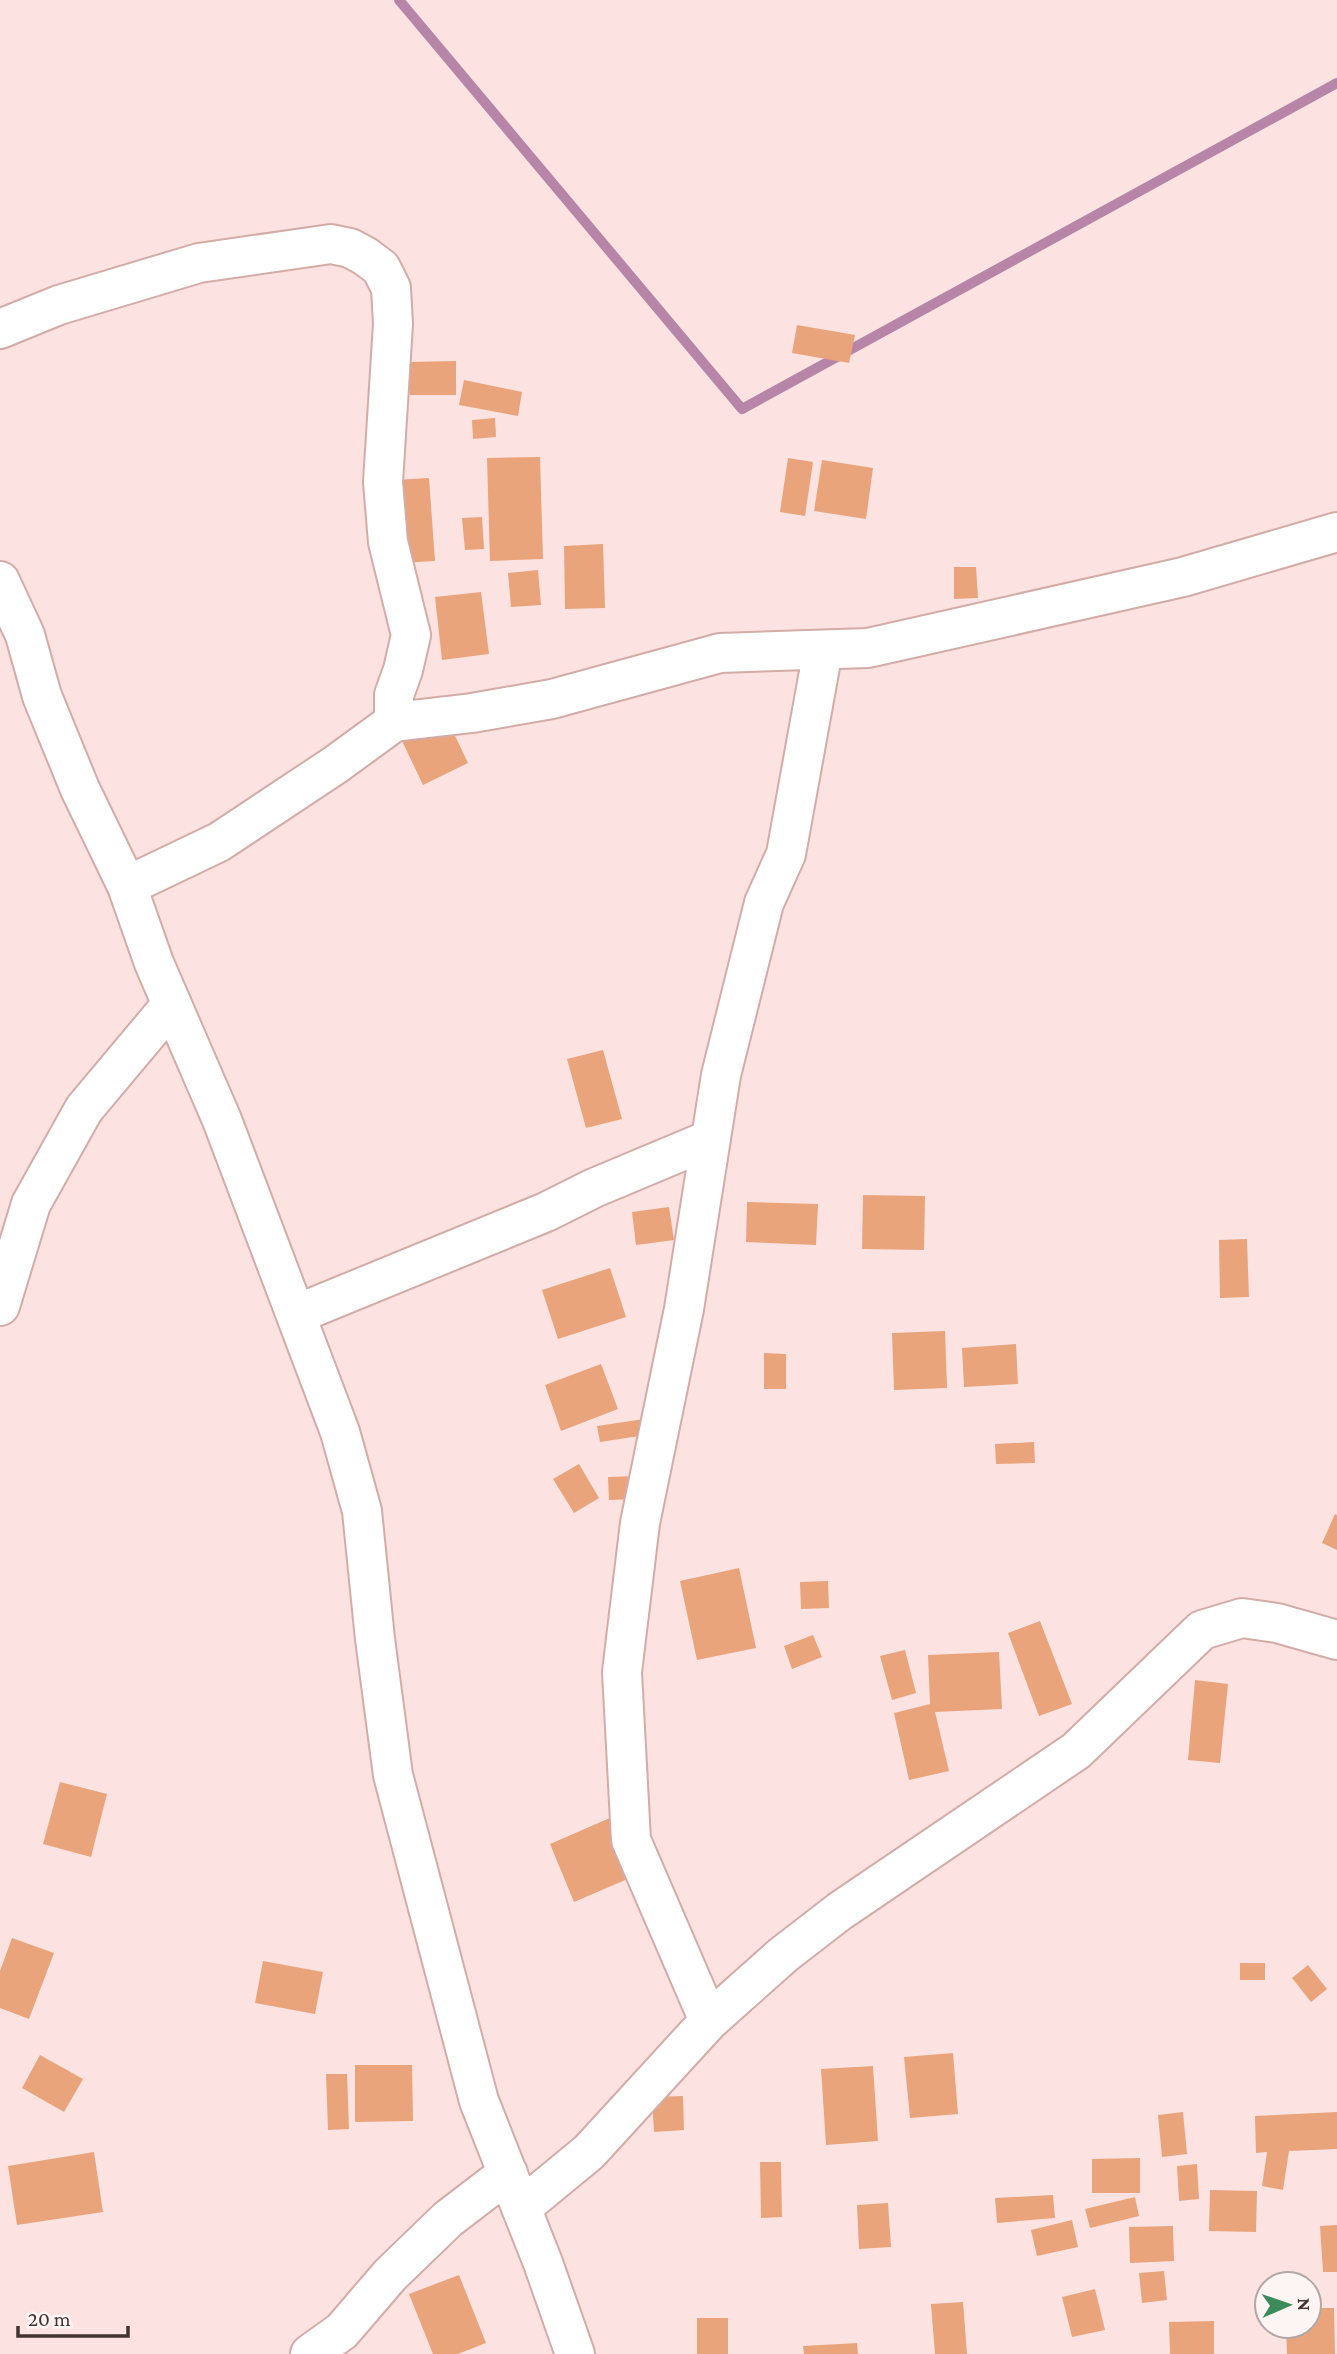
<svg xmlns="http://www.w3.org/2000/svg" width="1337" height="2354" viewBox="0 0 1337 2354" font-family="'Crimson Pro',serif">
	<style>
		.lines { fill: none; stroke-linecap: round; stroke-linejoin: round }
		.stream { stroke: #b685a8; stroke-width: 10 }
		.building { fill: #eaa47c }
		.minor-casing { stroke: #d3aba7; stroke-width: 42 }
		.minor { stroke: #fff; stroke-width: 38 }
	</style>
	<rect width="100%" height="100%" fill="#fce3e1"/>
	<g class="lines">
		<!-- stream -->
		<path class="stream" d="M399 0 742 409 1337 83"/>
	</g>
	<!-- building -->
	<path class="building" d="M797 325 855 335 849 363 792 353Z
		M456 361V395H410V362Z
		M464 380 522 392 518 416 459 405Z
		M495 418 496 437 473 439 472 420Z
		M540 457 543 559 490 561 487 458Z
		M788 458 813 462 805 516 780 512Z
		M822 460 873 468 866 519 814 511Z
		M429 478 435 561 399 563 393 480Z
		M482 517 484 549 465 550 462 518Z
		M603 544 605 608 565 609 564 546Z
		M954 567H976L978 598 954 599Z
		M538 570 541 605 511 607 508 573Z
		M481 592 489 654 442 660 435 597Z
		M439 702 468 763 423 785 394 724Z
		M603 1050 622 1119 586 1128 567 1059Z
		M863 1195 925 1196 924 1250 862 1249Z
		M747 1202 818 1204 816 1245 746 1242Z
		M669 1207 674 1240 636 1245 632 1212Z
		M1247 1239 1249 1297 1220 1298 1219 1240Z
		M610 1268 626 1317 558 1339 542 1290Z
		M945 1331 947 1388 894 1390 892 1333Z
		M1016 1344 1018 1384 964 1387 962 1348Z
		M764 1353 786 1354V1389H764Z
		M601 1364 618 1409 561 1431 545 1385Z
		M644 1419 646 1435 600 1442 597 1426Z
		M1034 1442 1035 1463 996 1464 995 1444Z
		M579 1464 599 1498 574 1513 553 1479Z
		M637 1476 638 1499 609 1500 608 1477Z
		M1335 1514 1337 1515V1550L1322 1543Z
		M739 1568 756 1648 697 1660 680 1581Z
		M828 1581 829 1608 801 1609 800 1582Z
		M1040 1621 1072 1704 1039 1716 1008 1633Z
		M813 1635 822 1657 792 1669 784 1646Z
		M905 1650 916 1693 892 1700 880 1656Z
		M999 1652 1002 1709 935 1712 949 1771 909 1780 894 1713 930 1704 928 1655Z
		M1195 1680 1228 1684 1220 1763 1188 1760Z
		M60 1782 107 1794 91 1857 43 1844Z
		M619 1814 644 1872 574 1902 550 1844Z
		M12 1938 54 1953 29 2019 0 2008V1971Z
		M263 1961 323 1972 315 2014 255 2003Z
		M1240 1963H1265V1980H1240Z
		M1308 1965 1327 1989 1311 2002 1292 1978Z
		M953 2053 958 2114 910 2118 904 2057Z
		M40 2055 83 2079 64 2112 22 2088Z
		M355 2065H412L413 2121 355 2122Z
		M873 2066 878 2141 826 2145 821 2069Z
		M326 2074H347L349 2129 328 2130Z
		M683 2096 684 2130 654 2132 652 2097Z
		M1183 2112 1187 2154 1162 2157 1158 2115Z
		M1337 2112V2149L1289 2151 1283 2190 1262 2186 1267 2152 1256 2153 1255 2116Z
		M94 2152 103 2212 17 2225 8 2166Z
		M1140 2158V2193H1092V2159Z
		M760 2162H781L782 2217 761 2218Z
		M1197 2164 1199 2199 1179 2201 1177 2166Z
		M1210 2190 1257 2191 1256 2232 1209 2231Z
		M1053 2195 1055 2218 997 2223 995 2198Z
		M1135 2197 1139 2216 1090 2228 1085 2209Z
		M888 2203 891 2247 859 2249 857 2205Z
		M1072 2220 1078 2247 1037 2256 1031 2230Z
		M1337 2225V2272H1323L1320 2226Z
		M1173 2226 1174 2261 1130 2263 1129 2227Z
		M1164 2271 1167 2300 1142 2303 1139 2273Z
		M459 2275 486 2343 458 2354H433L409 2294Z
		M1095 2289 1105 2330 1072 2337 1062 2297Z
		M963 2302 967 2354H935L931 2304Z
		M1309 2308H1334L1335 2354H1287L1286 2326H1309Z
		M697 2318H728V2354H697Z
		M1214 2321V2354H1170L1169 2322Z
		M857 2343 858 2354H804L803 2346Z"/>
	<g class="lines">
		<!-- minor casing -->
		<g class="minor-casing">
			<path id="minor" d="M0 329 59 305 199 263 331 244 350 248 365 256 381 268 391 288 393 324 383 482 388 542 411 635 403 670 394 695V722L335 765 219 842 127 886
				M0 581 25 635 42 696 80 789 127 886 154 963 222 1120 340 1432 362 1511 375 1639 393 1775 479 2101 543 2263 575 2354
				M394 722 472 713 552 699 720 653 868 648 1183 577 1337 532
				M0 1306 31 1204 84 1109 172 1004
				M297 1314 546 1212 594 1188 711 1139
				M709 2021 631 1840 622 1672 640 1523 684 1309 721 1075 764 903 786 854 823 650
				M521 2208 589 2152 709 2021 783 1955 840 1911 1076 1751 1202 1630 1242 1618 1277 1623 1337 1640
				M310 2354 342 2331 390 2275 448 2219 508 2173"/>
		</g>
		<!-- minor -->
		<use href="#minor" class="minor"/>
	</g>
	<!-- north arrow -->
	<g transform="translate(1288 2305) rotate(88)"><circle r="33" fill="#fdf5f4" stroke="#b2a7a6" stroke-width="2"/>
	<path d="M0-5L12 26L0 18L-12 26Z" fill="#3b8b5b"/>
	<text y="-10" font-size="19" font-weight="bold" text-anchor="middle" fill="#423230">N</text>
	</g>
	<!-- scale -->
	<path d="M18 2326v10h110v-10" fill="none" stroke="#423230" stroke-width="3.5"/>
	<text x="28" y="2326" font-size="21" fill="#423230" stroke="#fdf5f4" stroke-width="5" paint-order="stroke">20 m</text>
</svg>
